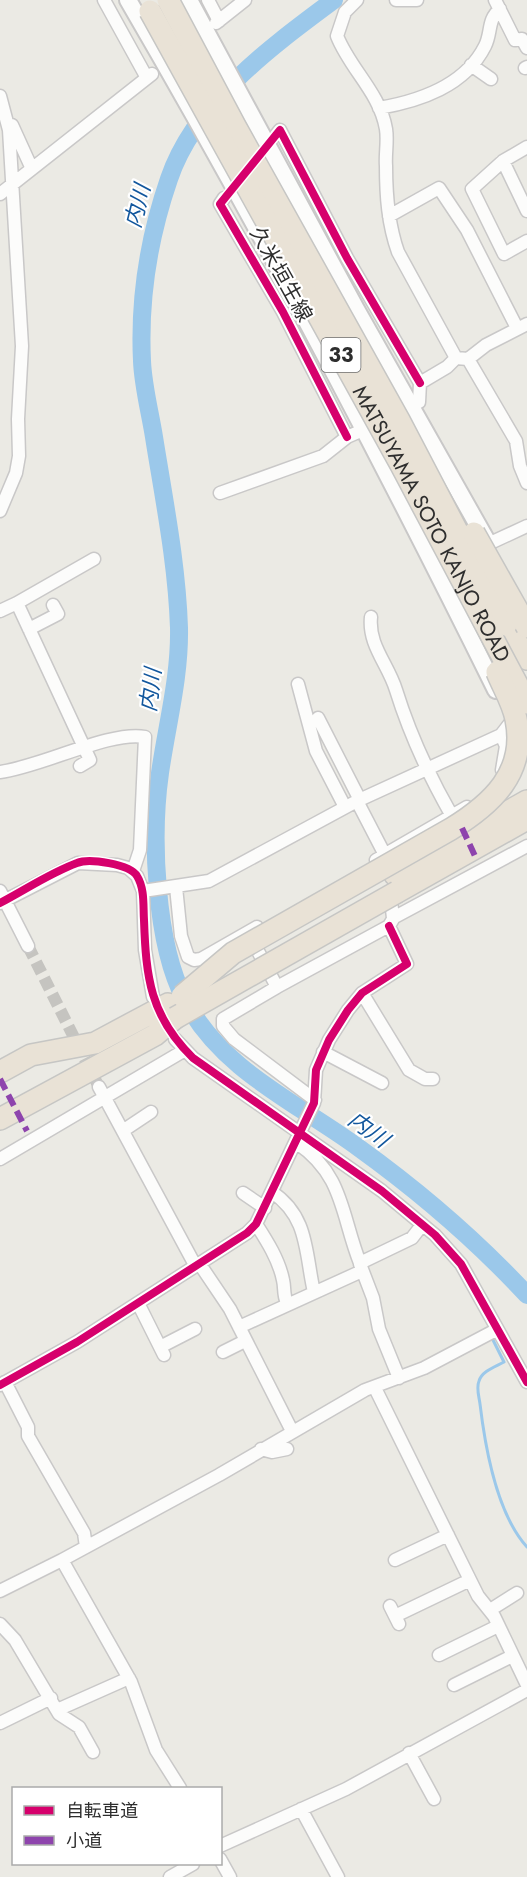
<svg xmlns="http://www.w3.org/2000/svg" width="527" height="1877" viewBox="0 0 527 1877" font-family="Jost,'Noto Sans JP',sans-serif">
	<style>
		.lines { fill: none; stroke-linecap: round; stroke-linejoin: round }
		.stream { stroke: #9bc8ea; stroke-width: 3 }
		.river { stroke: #9bc8ea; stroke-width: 18 }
		.minor-tunnel { stroke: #c5c4c0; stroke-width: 12; stroke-dasharray: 12 6; stroke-linecap: butt }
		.minor-casing { stroke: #c9c8c8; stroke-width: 15 }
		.secondary-casing { stroke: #c9c8c8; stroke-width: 20 }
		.motorway-casing { stroke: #c6c6c4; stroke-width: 24 }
		.minor { stroke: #fcfcfb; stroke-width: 12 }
		.secondary { stroke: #fcfcfb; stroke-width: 16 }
		.motorway { stroke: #e9e2d6; stroke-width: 21 }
		.motorway-bridge-casing { stroke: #c6c6c4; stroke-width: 24; stroke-linecap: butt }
		.motorway-bridge { stroke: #e9e2d6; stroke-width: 21 }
		.quiet { stroke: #8e44ad; stroke-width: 6; stroke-dasharray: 12 6; stroke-linecap: butt }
		.cycleway-casing { stroke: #fff; stroke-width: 11 }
		.cycleway { stroke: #d6006c; stroke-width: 8 }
		.labels { text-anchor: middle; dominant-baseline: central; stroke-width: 4.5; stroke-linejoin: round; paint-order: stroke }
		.shield { fill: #fff; stroke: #6d6d6d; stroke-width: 1.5 }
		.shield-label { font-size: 20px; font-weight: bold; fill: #2e2e2e }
		.street-label { font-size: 21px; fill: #2e2e2e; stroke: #fff }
		.water-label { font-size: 22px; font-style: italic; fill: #12579d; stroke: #fff }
	</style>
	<rect width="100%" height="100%" fill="#ebeae4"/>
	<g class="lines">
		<!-- stream -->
		<path class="stream" d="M492 1338 504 1362C495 1367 482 1371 479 1381 476 1388 479 1396 480 1404 485 1446 497 1514 527 1547"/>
		<!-- river -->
		<path class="river" d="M334 0C272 46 195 102 169 179 149 237 139 299 142 361 143 386 150 412 154 437 164 500 177 564 179 628 180 677 167 724 160 773 151 836 155 943 185 1000 222 1071 298 1103 359 1148 420 1192 476 1240 527 1295"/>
		<!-- minor-tunnel -->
		<path class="minor-tunnel" d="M28 946 99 1087"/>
		<!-- minor casing -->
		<g class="minor-casing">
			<path id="minor" d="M104 0 147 78
				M208 0 219 21
				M357 0 345 12 337 36C350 69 380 93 386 129 388 141 385 154 386 166 386 196 388 224 398 252L456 358
				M396 0H417
				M495 0 515 40 522 39 527 48
				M216 23 245 0
				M471 65 491 79
				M525 68 527 67
				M0 96 9 130 22 346 18 419 19 456 16 473 0 511
				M379 108C420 101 465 86 485 46 492 32 487 20 500 9
				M12 125 32 169
				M276 135 280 130 347 258 420 383
				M527 147 503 161 472 189 504 254 527 241
				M503 161 527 211
				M0 194 152 74
				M224 198 220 204 283 312 347 437
				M389 216 439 188 467 230 517 328
				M468 359 516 441 520 466 527 483
				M410 405 419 402 420 383 447 367 456 358 468 359 486 345 527 324
				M220 493 323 456 347 437 363 430
				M488 544 527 526
				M17 603 94 559
				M0 611 17 603 90 760 80 766
				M371 617C368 645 388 664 396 690 410 735 428 774 452 816
				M29 629 58 614 53 605
				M298 684 316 751 345 807
				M318 718 360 800
				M502 770 506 746 501 735 511 722
				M0 772C41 767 111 730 145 737L140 850 133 871
				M357 801 385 855 376 860
				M391 851 467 807
				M176 887 181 936 188 957 194 960 201 959 257 927
				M0 891 28 946
				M143 891 209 881 357 801 501 735
				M390 892 393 918 527 846
				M0 903 78 863 117 865 128 868 137 876 143 891 145 950 153 997
				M250 936 277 987 389 926 393 919
				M277 987 223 1019V1026L234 1039 315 1100
				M362 993 409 1070 425 1079H433
				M175 1039 193 1058 382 1191 435 1235 461 1264 527 1382
				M323 1052 382 1083
				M99 1087 195 1265
				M124 1130 151 1112
				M297 1143C344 1175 341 1215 360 1263L412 1238 422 1225
				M0 1159 185 1050
				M272 1192C309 1217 305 1253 314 1292
				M243 1193 265 1208
				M256 1224C267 1241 279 1260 283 1280 285 1288 283 1294 287 1303
				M199 1263 230 1309 292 1431
				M360 1264 373 1298 379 1329 399 1378
				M138 1303 164 1355
				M239 1327 362 1271
				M160 1347 195 1329
				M223 1352 245 1341
				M5 1382 28 1427V1436L84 1533 86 1547
				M0 1385 77 1342 247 1233 256 1224 314 1103 316 1070 329 1040 348 1010 362 993 407 964 389 926
				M375 1388 478 1596 494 1616 527 1685
				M261 1449 272 1452 287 1449
				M62 1560 219 1475 365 1390 424 1368 496 1330
				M395 1560 448 1535
				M0 1591 62 1560 131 1682 156 1750 180 1788
				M390 1606 399 1624
				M490 1610 517 1593
				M395 1616 470 1580
				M0 1624 15 1640 59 1714 79 1727 93 1752
				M439 1655 498 1626
				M454 1685 512 1656
				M57 1710 129 1678
				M0 1723 51 1698
				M409 1753 434 1799
				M301 1809 338 1877
				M220 1846 346 1789 527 1690
				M220 1859 230 1877
				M170 1877 193 1864"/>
		</g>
		<!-- secondary casing -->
		<g class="secondary-casing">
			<path id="secondary" d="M128 0C259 225 381 457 496 690
				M189 0 356 309 488 543"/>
		</g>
		<!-- motorway casing -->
		<g class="motorway-casing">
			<path id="motorway" d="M506 625 527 659
				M395 875 527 801
				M397 892 527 819
				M0 1072 31 1055 95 1043 168 1004
				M0 1119 155 1035 175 1018"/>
		</g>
		<!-- minor -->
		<use href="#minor" class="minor"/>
		<!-- secondary -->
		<use href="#secondary" class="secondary"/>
		<!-- motorway -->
		<use href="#motorway" class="motorway"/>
		<!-- motorway-bridge casing -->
		<g class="motorway-bridge-casing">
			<g id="motorway-bridge">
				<path d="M168 0 235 126 399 420 506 625"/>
				<path id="s1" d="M150 11 401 465 527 703"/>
				<path d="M474 533 527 627"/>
				<path d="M182 996 233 953 451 829C492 804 527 772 516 719 513 703 503 687 497 672"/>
				<path d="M175 1018 397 892"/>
			</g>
		</g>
		<!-- motorway-bridge -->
		<use href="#motorway-bridge" class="motorway-bridge"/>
		<!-- quiet -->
		<path class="quiet" d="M462 828 475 856
			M0 1079 27 1131"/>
		<!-- cycleway casing -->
		<g class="cycleway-casing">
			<path id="cycleway" d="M347 437 283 312 220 204 280 130 347 258 420 383
				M0 903C25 890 50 873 77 863 89 858 130 864 137 876 145 889 143 906 144 920 146 977 150 1016 193 1058L382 1191 435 1235 461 1264 527 1382
				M0 1385 77 1342 247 1233 256 1224 314 1103 316 1070 329 1040 348 1010 362 993 407 964 389 926"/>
		</g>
		<!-- cycleway -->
		<use href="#cycleway" class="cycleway"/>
	</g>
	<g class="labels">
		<!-- shield labels -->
		<rect class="shield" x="321.5" y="338" width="39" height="34" rx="4.5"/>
		<g class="shield-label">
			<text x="341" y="355">33</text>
		</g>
		<!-- street labels -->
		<g class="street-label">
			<text transform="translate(281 274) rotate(61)">久米垣生線</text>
			<text stroke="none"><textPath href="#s1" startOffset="585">MATSUYAMA SOTO KANJO ROAD</textPath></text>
		</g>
		<!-- water labels -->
		<g class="water-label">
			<text transform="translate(137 206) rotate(-76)">内川</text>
			<text transform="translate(150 690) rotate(-83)">内川</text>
			<text transform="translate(369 1129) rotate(36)">内川</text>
		</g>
	</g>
	<!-- legend -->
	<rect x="12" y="1787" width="210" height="78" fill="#ffffff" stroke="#ababab" stroke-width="1.5"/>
	<rect x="24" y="1806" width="30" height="9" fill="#d6006c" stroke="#ababab" stroke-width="1.5"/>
	<text x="66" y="1817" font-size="18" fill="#2e2e2e">自転車道</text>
	<rect x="24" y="1836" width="30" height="9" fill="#8e44ad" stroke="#ababab" stroke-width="1.5"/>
	<text x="66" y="1847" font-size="18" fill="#2e2e2e">小道</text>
</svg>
